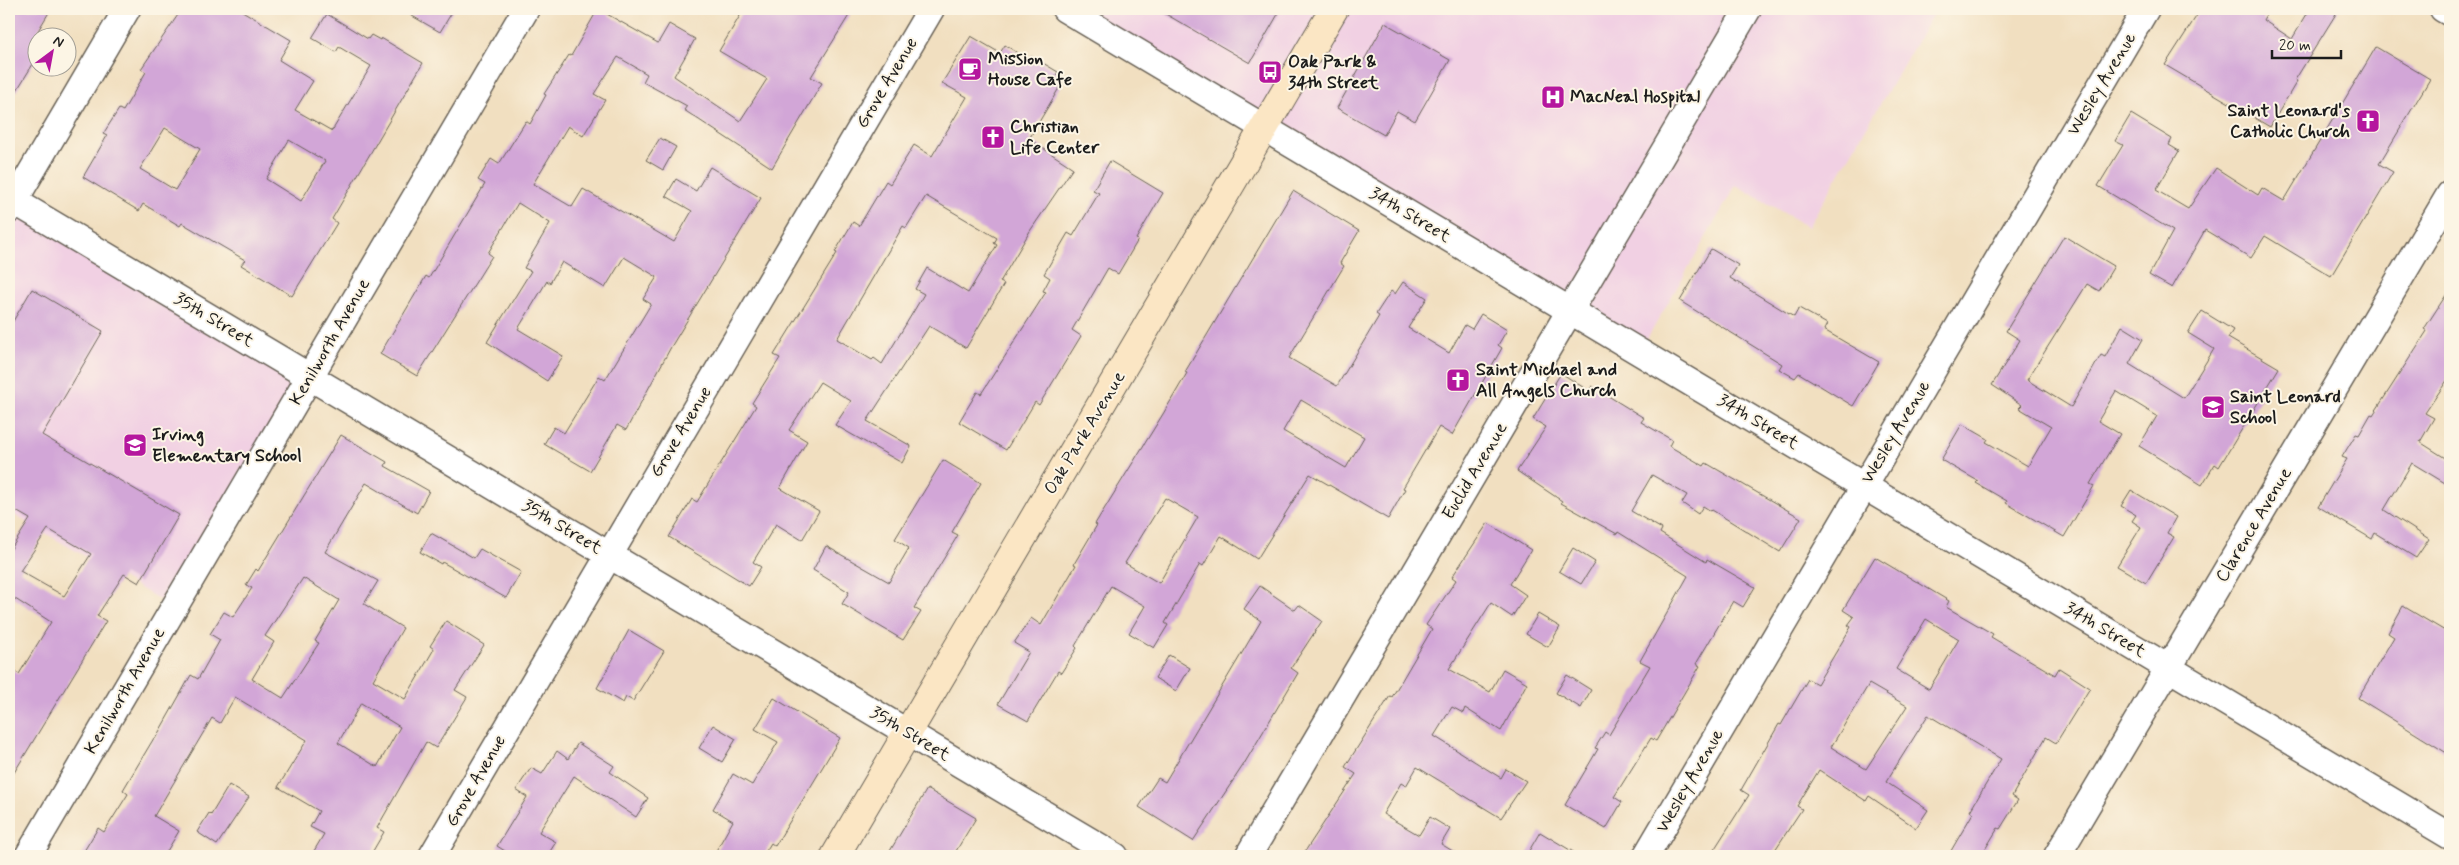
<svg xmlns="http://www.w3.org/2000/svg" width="2459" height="865" viewBox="0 0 2459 865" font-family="Mynerve,sans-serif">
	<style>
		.built { fill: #f1d0e3 }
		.building { fill: #d2a6d7; fill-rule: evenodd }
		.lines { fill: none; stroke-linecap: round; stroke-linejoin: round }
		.street-casing { stroke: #676055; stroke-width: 29 }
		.secondary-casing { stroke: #676055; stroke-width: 30 }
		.street { stroke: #fff; stroke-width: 26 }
		.secondary { stroke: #fbe6c4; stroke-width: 28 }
		.labels { text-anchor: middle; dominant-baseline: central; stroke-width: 4; stroke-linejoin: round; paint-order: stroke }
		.poi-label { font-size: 18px; font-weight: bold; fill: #1c1c1c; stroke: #fcf5e5; text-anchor: start }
		.street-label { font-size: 18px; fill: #1c1c1c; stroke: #fcf5e5 }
	</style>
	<rect width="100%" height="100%" fill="#fcf5e5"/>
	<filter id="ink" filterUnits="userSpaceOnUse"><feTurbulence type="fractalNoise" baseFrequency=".02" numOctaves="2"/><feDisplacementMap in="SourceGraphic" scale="10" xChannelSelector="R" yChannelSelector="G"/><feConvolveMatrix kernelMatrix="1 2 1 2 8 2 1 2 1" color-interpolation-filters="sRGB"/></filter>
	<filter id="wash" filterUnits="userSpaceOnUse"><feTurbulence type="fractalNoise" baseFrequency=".0096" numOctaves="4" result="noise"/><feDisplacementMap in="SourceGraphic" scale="20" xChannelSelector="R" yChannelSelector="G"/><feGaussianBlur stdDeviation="1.12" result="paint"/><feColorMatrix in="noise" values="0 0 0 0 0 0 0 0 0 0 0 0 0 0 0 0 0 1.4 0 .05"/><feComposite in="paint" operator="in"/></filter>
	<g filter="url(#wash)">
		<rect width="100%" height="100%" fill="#f1dfc0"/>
		<!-- built -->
		<path class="built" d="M1073 9H1936L1808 227 1736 185 1642 348Z
			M18 210 301 378 169 605 9 512V225Z"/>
		<g id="blocks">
			<!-- building -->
			<path class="building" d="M15 9H51L30 44 38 49V56L9 103V20Z
				M182 9H239L291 40 279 60 313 81 295 110 332 131 371 66 339 47 336 52 312 38 327 14 368 39 371 35 380 40 381 38 423 63 332 219 337 223 292 296 241 265 245 260 182 223 180 226 143 204 139 211 83 177 107 136 103 134 119 109 123 111 146 72 141 69ZM165 128 200 149 175 190 140 169ZM289 140 325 161 301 201 266 179Z
				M400 9H454L440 32Z
				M598 9 658 43 669 24 695 39 674 76 740 121 767 79 719 51 744 9H853L811 77 822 83 772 168 684 110 687 106 643 82 647 74 618 57 594 94 605 100 583 136 568 126 533 184 572 207 583 189 674 242 692 211 666 196 676 179 696 191 710 167 761 198 671 347 626 430 617 425 590 471 544 444 554 427 564 433 599 376 605 380 651 304 643 299 657 277 624 257 605 288 562 262 550 283 547 281 518 329 563 356 547 381 487 342 531 271 524 268 550 223 518 203 488 253 492 256 417 376 380 354 426 276 429 278 485 184 478 180 491 159 499 164 526 121 530 124 546 95 544 94 569 55 571 56Z
				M1157 9H1281L1250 63Z
				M2201 9H2269L2263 20 2292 39 2310 9H2339L2295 80 2297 81 2270 127 2165 65Z
				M1385 23 1450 60 1415 121 1397 111 1384 135 1337 108Z
				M971 36 1000 53 1005 45 1029 60 1031 56 1058 72 1054 79 1062 83 1029 139 1073 168 1030 231 1000 282 1004 284 966 348 929 326 867 421 911 446 902 463 835 425 851 401 820 382 789 430 807 441 780 488 819 511 802 540 776 524 753 562 761 567 749 586 669 537 692 499 697 502 756 406 752 403 780 358 774 355 837 253 835 252 853 222 859 226 886 181 890 184 914 145 932 156 967 97 942 83ZM926 196 997 238 994 243 997 245 968 293 927 268 915 289 924 294 882 364 874 358 872 360 837 339 903 226 906 228Z
				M2376 47 2430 79 2379 164 2393 172 2331 276 2265 236 2251 258 2205 230 2172 288 2149 275 2173 231 2098 186 2123 145 2115 141 2131 114 2172 139 2169 145 2179 151 2156 190 2188 209 2216 168 2258 195 2262 188 2284 201Z
				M660 138 676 147 663 170 646 160Z
				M1110 161 1163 193 1136 239 1138 240 1118 274 1108 268 1072 330 1081 336 1039 405 1035 402 1006 450 959 422 977 392 981 394 1046 292 1043 291 1050 278 1044 274 1068 233 1073 236 1099 193 1093 190Z
				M1293 191 1359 231 1340 263 1344 266 1289 358 1337 386 1379 316 1376 314 1391 291 1395 294 1403 282 1427 298 1408 328 1449 353 1465 325 1472 329 1481 314 1507 330 1498 345 1502 348 1452 435 1439 427 1403 488 1405 489 1388 519 1310 474 1257 559 1221 536 1203 566 1200 564 1165 623 1168 625 1154 648 1129 633 1145 606 1111 586 1075 646 1077 648 1061 673 1058 671 1028 721 998 704 1029 652 1014 643 1031 618 1041 625 1076 565 1074 564 1097 525 1095 524 1163 414 1187 373 1185 372ZM1301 400 1364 437 1346 468 1283 431ZM1165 498 1198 517 1159 583 1125 563Z
				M2064 236 2114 266 2099 291 2087 284 2027 380 2071 407 2101 355 2105 357 2122 326 2143 339 2129 364 2184 398 2214 349 2188 333 2202 311 2233 330 2228 338 2279 368 2219 467 2215 464 2202 485 2139 446 2157 416 2116 391 2098 421 2120 434 2090 484 2094 486 2064 537 2006 503 2007 501 1976 483 1978 481 1941 460 1962 424 1988 439 1986 442 2028 466 2051 427 2019 408 2022 405 1992 385 2020 340 2006 331Z
				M1711 249 1738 265 1730 278 1794 317 1799 308 1827 324 1824 330 1879 362 1853 406 1799 373 1795 378 1779 369 1782 364 1680 301Z
				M32 289 103 331 42 435 179 515 139 583 124 574 97 616 106 621 9 781V668L19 674 51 622 9 595V552L30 519 9 507V328ZM48 529 91 554 64 596 20 571Z
				M2450 289V376L2425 413 2434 418 2420 442 2450 461V486L2412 463 2384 510 2429 539 2416 558 2375 533 2372 539 2318 507 2347 459 2342 457 2356 434 2359 435 2371 414 2373 415 2427 331 2424 329Z
				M1561 373 1589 391 1592 386 1644 418 1641 422 1672 440 1669 446 1704 466 1706 463 1801 518 1780 552 1712 510 1711 511 1703 506 1698 514 1682 503 1687 495 1652 475 1631 511 1662 529 1660 533 1706 562 1707 559 1755 587 1743 607 1733 601 1696 664 1700 666 1656 741 1651 738 1614 797 1622 802 1606 829 1565 805 1598 749 1595 748 1605 732 1609 735 1650 666 1640 661 1688 576 1618 532 1617 534 1561 503 1562 501 1517 471 1546 427 1533 419Z
				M341 435 387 462 385 466 429 491 417 513 366 483 325 552 378 581 364 604 403 628 373 680 405 699 434 649 430 646 446 621 484 645 455 690 467 697 436 748 426 742 377 828 384 832 370 856H311L324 834 310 827 319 811 278 787 307 740 235 697 220 723 212 718 154 816 179 831 164 856H81L98 828 104 832 128 794 123 790 154 738 155 739 191 675 198 679 220 640 210 634 224 612 233 617 252 588 246 585 256 569 258 571ZM303 578 339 600 315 641 319 643 283 698 252 679 274 642 265 636ZM361 703 400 727 377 767 338 743Z
				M943 460 981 483 952 532 958 535 914 608 921 612 903 640 842 604 849 592 813 570 826 546 889 582 909 548 895 539Z
				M2131 490 2176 517 2167 533 2174 537 2146 583 2117 566 2141 527 2132 521 2136 515 2121 506Z
				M1488 523 1531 550 1510 584 1526 595 1512 617 1491 603 1449 669 1490 692 1503 669 1527 683 1501 731 1465 708 1463 713 1452 707 1434 736 1501 778 1506 769 1526 781 1501 818 1417 767 1406 786 1401 783 1383 814 1419 835 1430 817 1450 829 1441 844 1461 856H1302L1356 774 1345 767 1390 696 1392 697 1432 629 1426 625 1456 580 1452 577Z
				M431 533 474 558 480 549 521 572 506 598 442 562 441 564 420 552Z
				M1573 548 1595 562 1581 584 1559 571Z
				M1875 557 1949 601 1946 607 1993 634 1991 637 2055 675 2059 668 2090 688 2056 743 2046 737 2012 796 2018 800 2000 829 1998 828 1981 856H1948L1973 813 1970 811 2001 759 1928 715 1886 782 1928 810 1916 828 1869 796 1866 801 1819 770 1797 806 1802 809 1771 856H1710L1749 795 1741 790 1779 724 1781 725 1808 679 1817 684 1851 627 1848 625 1854 617 1843 610ZM1926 619 1959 639 1929 689 1896 669ZM1869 684 1907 706 1866 769 1831 747Z
				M1260 586 1295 610 1299 605 1322 621 1291 668 1298 673 1244 764 1193 841 1139 807 1158 778 1165 782 1261 621 1244 609Z
				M2403 606 2450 634V755L2358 698 2394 637 2388 633Z
				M1538 614 1560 627 1548 647 1526 634Z
				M629 630 664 651 633 701 626 697 623 703 597 688Z
				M1169 655 1190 668 1176 691 1155 678Z
				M1567 675 1591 690 1581 708 1556 693Z
				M774 698 840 738 775 846 771 843 763 856H713L733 821 713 809 733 774 752 785 778 742 755 729Z
				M713 725 736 739 722 762 699 748Z
				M578 743 614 766 610 772 648 798 636 817 574 776 539 832 556 842 547 856H513L497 846 527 797 516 790 531 768 542 774 557 751 568 759Z
				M229 785 249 797 217 845 197 832 209 813 211 815Z
				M927 789 976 818 953 856H887Z
				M1540 832 1580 856H1526Z"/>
		</g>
	</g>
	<g filter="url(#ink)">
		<use href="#blocks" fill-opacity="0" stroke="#676055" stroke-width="1"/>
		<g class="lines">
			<!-- street casing -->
			<g class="street-casing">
				<path id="street" d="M1065 9 2450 836
					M2443 9 2450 13
					M9 198 1115 856
					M9 210 127 9
					M28 856 526 9
					M432 856 931 9
					M1248 856 1748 9
					M1646 856 2146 9
					M2057 856 2450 194"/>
			</g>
			<!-- secondary casing -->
			<g class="secondary-casing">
				<path id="secondary" d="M835 856 1334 9"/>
			</g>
			<!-- street -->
			<use href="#street" class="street"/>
			<!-- secondary -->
			<use href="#secondary" class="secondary"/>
		</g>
	</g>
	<!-- icons -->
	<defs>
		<g id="cafe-square" transform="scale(1.25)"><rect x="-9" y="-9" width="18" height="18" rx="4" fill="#b5179e" stroke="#fcf5e5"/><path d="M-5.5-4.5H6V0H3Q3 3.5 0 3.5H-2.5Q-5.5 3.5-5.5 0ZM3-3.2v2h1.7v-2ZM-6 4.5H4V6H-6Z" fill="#fff"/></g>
		<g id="bus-square" transform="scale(1.25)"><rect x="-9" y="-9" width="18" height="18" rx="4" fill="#b5179e" stroke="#fcf5e5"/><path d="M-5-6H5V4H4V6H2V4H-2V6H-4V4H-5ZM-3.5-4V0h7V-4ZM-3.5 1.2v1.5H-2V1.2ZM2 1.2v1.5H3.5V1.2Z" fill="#fff"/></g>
		<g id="hospital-square" transform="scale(1.25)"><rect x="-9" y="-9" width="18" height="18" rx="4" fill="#b5179e" stroke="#fcf5e5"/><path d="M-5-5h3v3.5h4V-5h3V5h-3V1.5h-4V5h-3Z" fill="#fff"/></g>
		<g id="church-square" transform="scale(1.25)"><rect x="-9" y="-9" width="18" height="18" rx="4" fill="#b5179e" stroke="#fcf5e5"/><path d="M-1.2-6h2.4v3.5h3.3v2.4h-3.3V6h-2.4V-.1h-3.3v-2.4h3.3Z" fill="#fff"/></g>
		<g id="school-square" transform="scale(1.25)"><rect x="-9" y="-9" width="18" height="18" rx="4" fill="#b5179e" stroke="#fcf5e5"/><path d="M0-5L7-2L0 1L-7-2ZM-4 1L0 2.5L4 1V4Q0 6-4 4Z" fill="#fff"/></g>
	</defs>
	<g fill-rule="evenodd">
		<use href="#cafe-square" x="970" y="69"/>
		<use href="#bus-square" x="1270" y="72"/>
		<use href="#hospital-square" x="1553" y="97"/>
		<use href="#church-square" x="2368" y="121"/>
		<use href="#church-square" x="993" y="137"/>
		<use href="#church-square" x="1458" y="380"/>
		<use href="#school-square" x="2213" y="407"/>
		<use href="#school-square" x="135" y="445"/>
	</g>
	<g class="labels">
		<!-- poi labels -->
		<g class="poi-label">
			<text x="988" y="59">Mission<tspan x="988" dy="21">House Cafe</tspan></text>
			<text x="1288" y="62">Oak Park &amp;<tspan x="1288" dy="21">34th Street</tspan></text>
			<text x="1570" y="97">MacNeal Hospital</text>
			<text x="2350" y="111" text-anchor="end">Saint Leonard's<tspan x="2350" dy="21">Catholic Church</tspan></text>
			<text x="1010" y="127">Christian<tspan x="1010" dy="21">Life Center</tspan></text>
			<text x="1476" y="370">Saint Michael and<tspan x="1476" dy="21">All Angels Church</tspan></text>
			<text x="2230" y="397">Saint Leonard<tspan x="2230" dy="21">School</tspan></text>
			<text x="152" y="435">Irving<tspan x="152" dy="21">Elementary School</tspan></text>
		</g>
		<!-- street labels -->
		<g class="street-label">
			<text transform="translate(887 83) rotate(-59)">Grove Avenue</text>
			<text transform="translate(2102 84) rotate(-59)">Wesley Avenue</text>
			<text transform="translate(1410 215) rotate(31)">34th Street</text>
			<text transform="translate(214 320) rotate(31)">35th Street</text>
			<text transform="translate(330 342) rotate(-60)">Kenilworth Avenue</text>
			<text transform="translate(1758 422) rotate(31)">34th Street</text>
			<text transform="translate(681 432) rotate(-59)">Grove Avenue</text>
			<text transform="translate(1896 432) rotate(-59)">Wesley Avenue</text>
			<text transform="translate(1085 433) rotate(-59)">Oak Park Avenue</text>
			<text transform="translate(1475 471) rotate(-59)">Euclid Avenue</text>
			<text transform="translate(2254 525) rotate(-59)">Clarence Avenue</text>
			<text transform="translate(562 527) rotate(31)">35th Street</text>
			<text transform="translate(2105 630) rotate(31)">34th Street</text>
			<text transform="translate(125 691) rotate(-60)">Kenilworth Avenue</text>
			<text transform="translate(910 734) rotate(31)">35th Street</text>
			<text transform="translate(476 781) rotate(-60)">Grove Avenue</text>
			<text transform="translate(1690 781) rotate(-60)">Wesley Avenue</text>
		</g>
	</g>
	<!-- margin -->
	<rect width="2459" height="865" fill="none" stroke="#fcf5e5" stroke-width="30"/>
	<!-- north arrow -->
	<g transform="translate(52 52) rotate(32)"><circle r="24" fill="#fcf5e5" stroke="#a29e95"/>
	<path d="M0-4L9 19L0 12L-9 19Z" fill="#b5179e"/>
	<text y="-8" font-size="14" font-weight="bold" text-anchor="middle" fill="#1c1c1c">N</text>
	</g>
	<!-- scale -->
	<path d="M2272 50v8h69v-8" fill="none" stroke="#1c1c1c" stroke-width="2.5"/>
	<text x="2279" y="50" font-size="15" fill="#1c1c1c" stroke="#fcf5e5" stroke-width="4" paint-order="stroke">20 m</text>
</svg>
